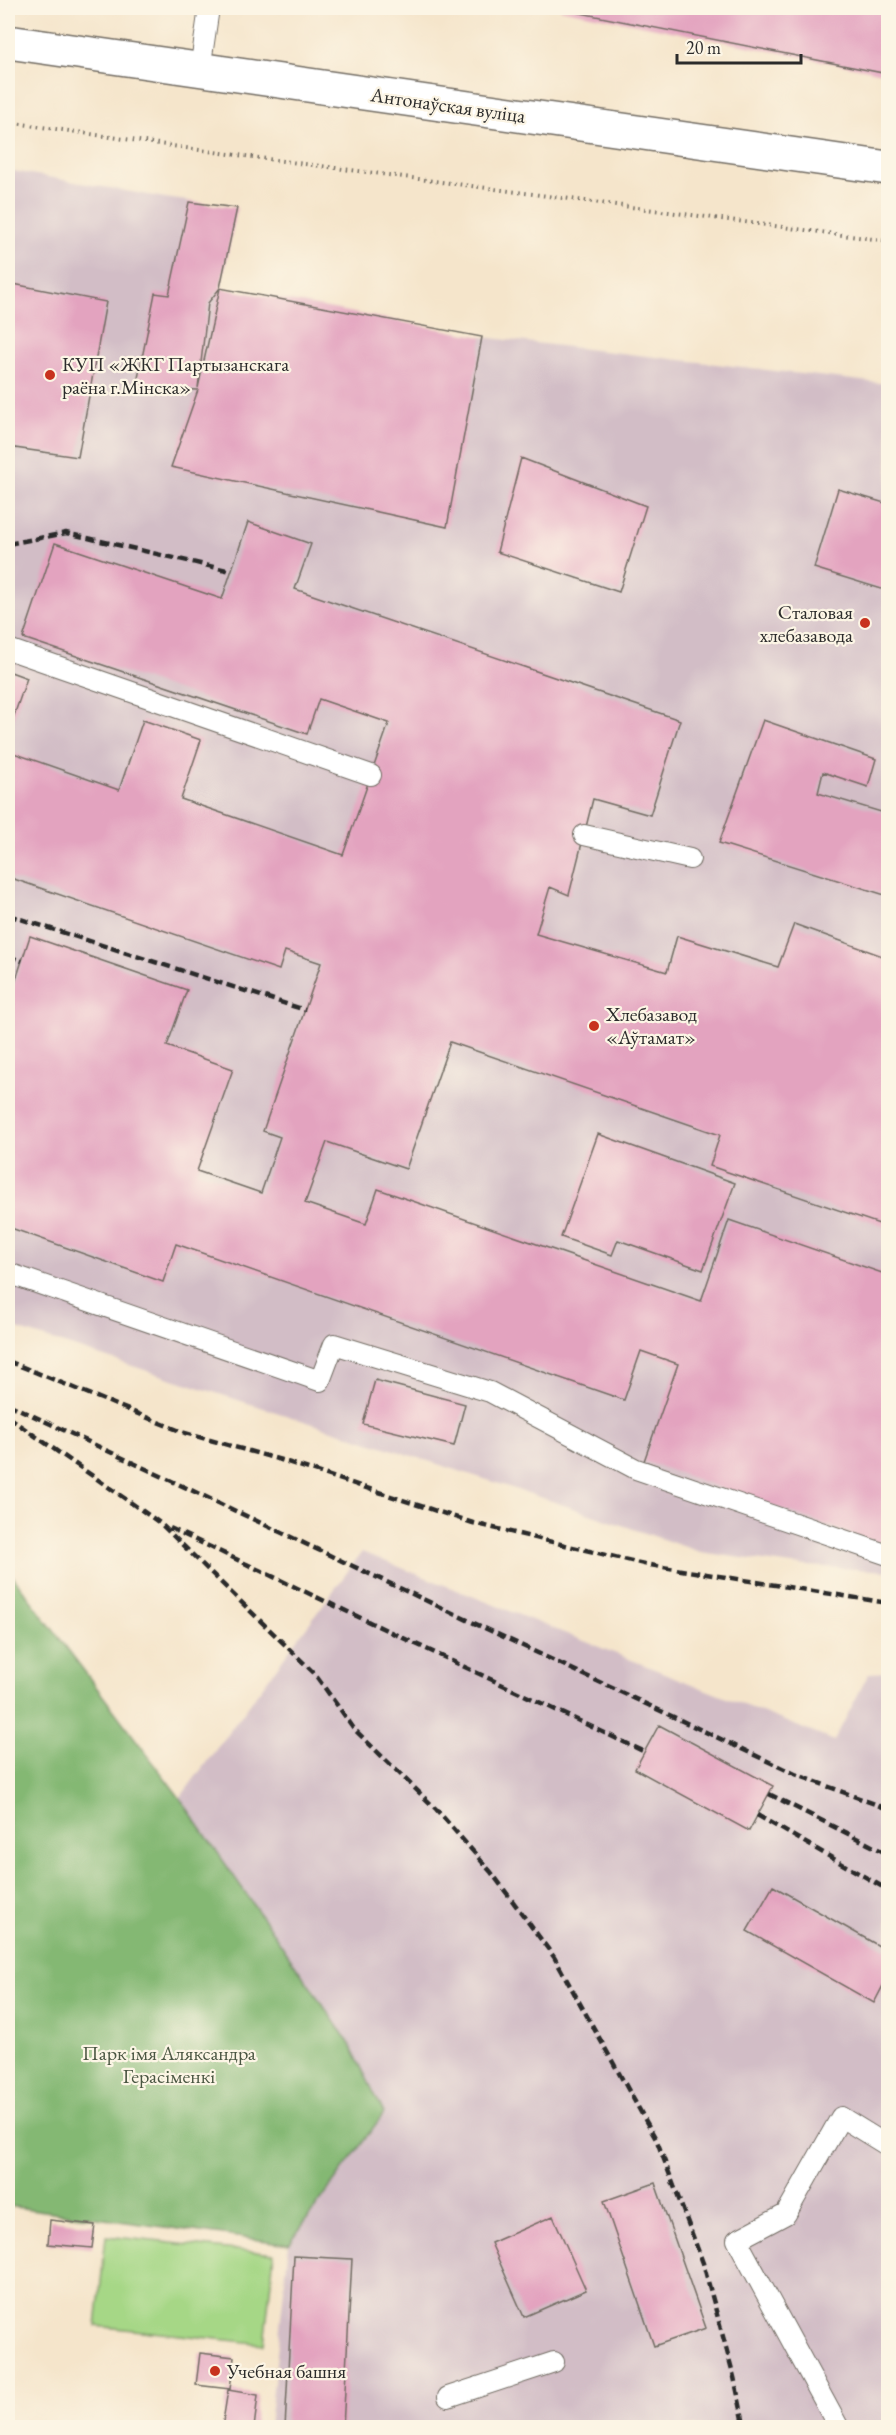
<svg xmlns="http://www.w3.org/2000/svg" width="896" height="2435" viewBox="0 0 896 2435" font-family="'EB Garamond',serif">
	<style>
		.industrial { fill: #d2bdc6 }
		.green { fill: #a6d786; stroke: #688158; stroke-width: 1.5 }
		.forest { fill: #84b873; stroke: #58724f; stroke-width: 1.5 }
		.building { fill: #e3a3bf }
		.lines { fill: none; stroke-linecap: round; stroke-linejoin: round }
		.service-casing { stroke: #726c63; stroke-width: 22 }
		.minor-casing { stroke: #726c63; stroke-width: 36 }
		.path { stroke: #726c63; stroke-width: 4; stroke-dasharray: 1.5 4.5; stroke-linecap: butt }
		.service { stroke: #fff; stroke-width: 20 }
		.minor { stroke: #fff; stroke-width: 33 }
		.rail { stroke: #2b2b2b; stroke-width: 4.5; stroke-dasharray: 9 4.5; stroke-linecap: butt }
		.poi-dot { fill: #c8321e; stroke: #fcf5e5; stroke-width: 2 }
		.labels { text-anchor: middle; dominant-baseline: central; stroke-width: 4.5; stroke-linejoin: round; paint-order: stroke }
		.street-label { font-size: 20px; fill: #2b2b2b; stroke: #fcf5e5 }
		.poi-label { font-size: 20px; fill: #2b2b2b; stroke: #fcf5e5; text-anchor: start }
		.park-label { font-size: 20px; fill: #4a5642; stroke: #fcf5e5 }
	</style>
	<rect width="100%" height="100%" fill="#fcf5e5"/>
	<filter id="ink" filterUnits="userSpaceOnUse"><feTurbulence type="fractalNoise" baseFrequency=".0167" numOctaves="2"/><feDisplacementMap in="SourceGraphic" scale="12" xChannelSelector="R" yChannelSelector="G"/><feConvolveMatrix kernelMatrix="1 2 1 2 8 2 1 2 1" color-interpolation-filters="sRGB"/></filter>
	<filter id="wash" filterUnits="userSpaceOnUse"><feTurbulence type="fractalNoise" baseFrequency=".008" numOctaves="4" result="noise"/><feDisplacementMap in="SourceGraphic" scale="24" xChannelSelector="R" yChannelSelector="G"/><feGaussianBlur stdDeviation="1.35" result="paint"/><feColorMatrix in="noise" values="0 0 0 0 0 0 0 0 0 0 0 0 0 0 0 0 0 1.4 0 .05"/><feComposite in="paint" operator="in"/></filter>
	<g filter="url(#wash)">
		<rect width="100%" height="100%" fill="#f5e5cb"/>
		<!-- industrial -->
		<path class="industrial" d="M8 170 165 198 237 208 221 288 482 337 888 384V1571L792 1565 700 1552 543 1498 8 1326Z
			M362 1552 834 1741 869 1673 888 1672V2427H269L289 2244 384 2113 349 2043 180 1798Z"/>
		<!-- green -->
		<path class="green" d="M106 2236 274 2254 264 2344 96 2326Z"/>
		<!-- forest -->
		<path class="forest" d="M8 1570 180 1798 349 2043 384 2113 289 2244 8 2206Z"/>
		<g id="blocks">
			<!-- building -->
			<path class="building" d="M560 8H888V74L560 9Z
				M189 202 237 208 220 288 208 303 198 388 220 288 482 337 447 527 171 467 198 390 136 388 155 293 169 295Z
				M8 283 106 302 78 457 8 447Z
				M521 458 646 506 619 592 497 552Z
				M838 489 888 504V591L814 568Z
				M248 522 311 544 295 589 680 720 650 815 593 799 569 895 550 887 536 934 667 972 677 936 778 967 794 924 888 958V1227L710 1166 720 1135 450 1042 406 1169 327 1142 305 1203 366 1224 378 1189 701 1301 729 1220 888 1275V1546L644 1461 678 1364 641 1351 624 1400 176 1244 163 1282 8 1227V1004L30 936 187 990 167 1046 233 1069 197 1171 261 1193 280 1137 263 1131 321 963 285 951 279 970 8 877V751L119 790 143 720 201 740 181 799 343 855 389 723 319 699 307 734 23 638 55 543 222 599Z
				M8 671 27 678 8 733Z
				M763 720 876 759 868 787 823 772 818 793 888 814V896L719 843Z
				M598 1134 735 1183 703 1270 618 1240 612 1255 561 1237Z
				M375 1380 465 1404 454 1446 363 1424Z
				M659 1725 773 1786 749 1831 635 1769Z
				M773 1886 888 1951V1976L874 2003 747 1931Z
				M655 2183 706 2328 654 2346 604 2201Z
				M553 2216 586 2290 524 2317 491 2243Z
				M50 2220 95 2225 92 2248 48 2244Z
				M294 2256 352 2259 343 2428H285Z
				M200 2353 234 2357 230 2389 196 2385Z
				M228 2390 258 2395 254 2428H222Z"/>
		</g>
	</g>
	<g filter="url(#ink)">
		<use href="#blocks" fill-opacity="0" stroke="#726c63" stroke-width="1.5"/>
		<g class="lines">
			<!-- service casing -->
			<g class="service-casing">
				<path id="service" d="M200 70 209 8
					M8 649 371 775
					M584 835 690 859
					M8 1273 320 1381 334 1344 490 1392 636 1469 888 1555
					M448 2397 554 2362
					M839 2428 737 2240 786 2214 841 2117 888 2146"/>
			</g>
			<!-- minor casing -->
			<g class="minor-casing">
				<path id="minor" d="M8 42 888 168"/>
			</g>
			<!-- path -->
			<path class="path" d="M8 122 207 151 888 241"/>
			<!-- service -->
			<use href="#service" class="service"/>
			<!-- minor -->
			<use href="#minor" class="minor"/>
			<!-- rail -->
			<path class="rail" d="M8 544 66 533 231 571
				M8 915 305 1010
				M8 956 22 961
				M8 991 12 992
				M8 1361 185 1433 281 1460 473 1523 644 1564 888 1603
				M8 1404 795 1774 888 1809
				M8 1417 160 1523 314 1673 355 1730 436 1809 491 1872 554 1957 657 2141 703 2263 734 2377 745 2428
				M170 1528 645 1752
				M769 1794 888 1854
				M757 1815 888 1890"/>
		</g>
	</g>
	<!-- markers -->
	<g class="poi-dot">
		<circle cx="50" cy="375" r="6"/>
		<circle cx="865" cy="623" r="6"/>
		<circle cx="594" cy="1026" r="6"/>
		<circle cx="215" cy="2371" r="6"/>
	</g>
	<g class="labels">
		<!-- street labels -->
		<g class="street-label">
			<text transform="translate(448 105) rotate(8)">Антонаўская вуліца</text>
		</g>
		<!-- poi labels -->
		<g class="poi-label">
			<text x="62" y="364">КУП «ЖКГ Партызанскага<tspan x="62" dy="23">раёна г.Мінска»</tspan></text>
			<text x="853" y="612" text-anchor="end">Сталовая<tspan x="853" dy="23">хлебазавода</tspan></text>
			<text x="606" y="1014">Хлебазавод<tspan x="606" dy="23">«Аўтамат»</tspan></text>
			<text x="227" y="2371">Учебная башня</text>
		</g>
		<!-- park labels -->
		<g class="park-label">
			<text x="169" y="2053">Парк імя Аляксандра<tspan x="169" dy="23">Герасіменкі</tspan></text>
		</g>
	</g>
	<!-- margin -->
	<rect width="896" height="2435" fill="none" stroke="#fcf5e5" stroke-width="30"/>
	<!-- scale -->
	<path d="M677 54v9h124v-9" fill="none" stroke="#2b2b2b" stroke-width="3"/>
	<text x="686" y="54" font-size="18" fill="#2b2b2b" stroke="#fcf5e5" stroke-width="4.5" paint-order="stroke">20 m</text>
</svg>
